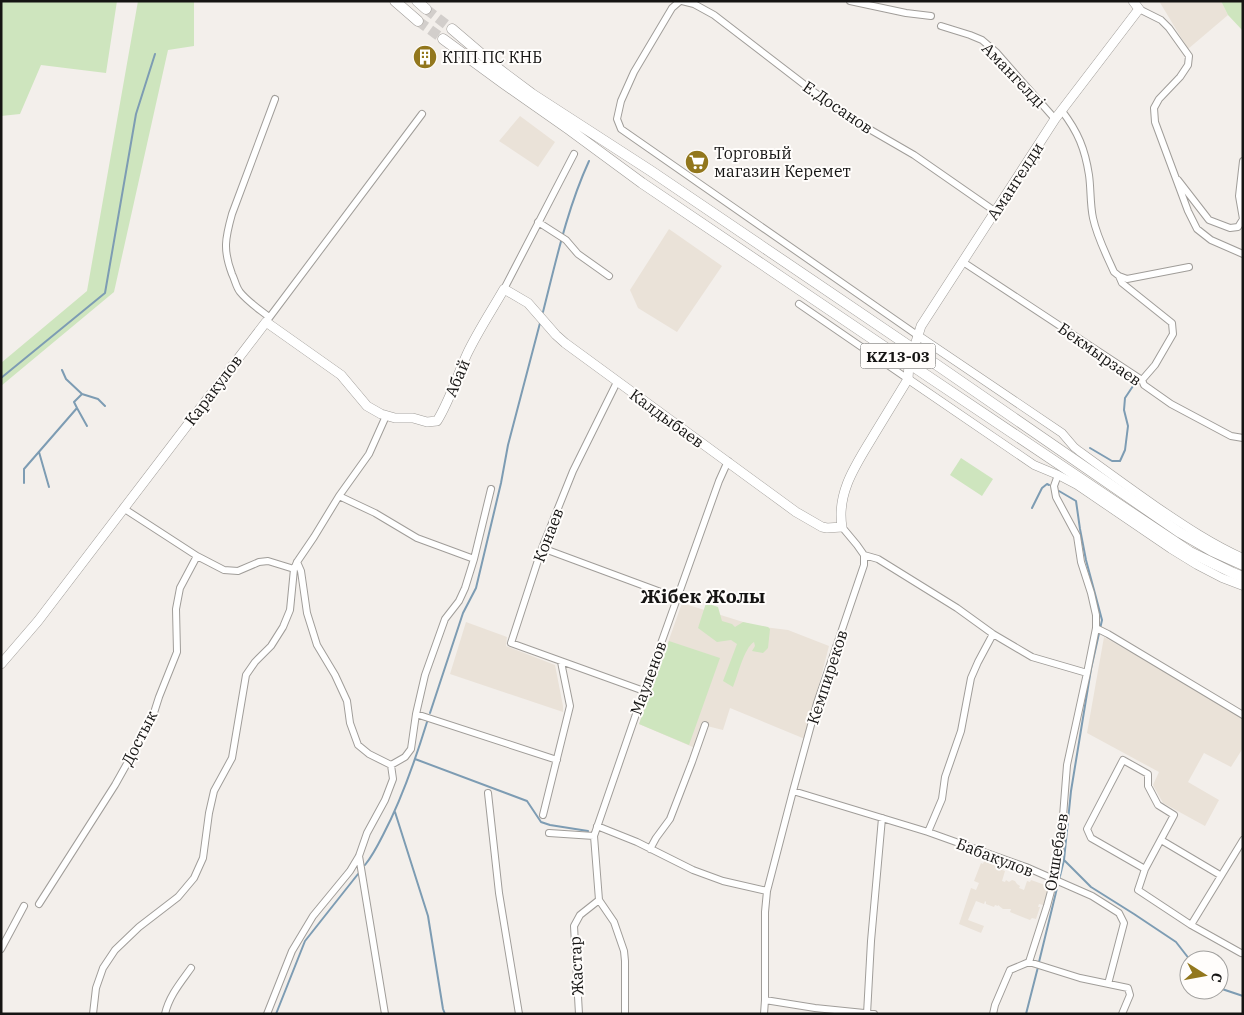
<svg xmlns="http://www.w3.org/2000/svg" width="1244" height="1015" viewBox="0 0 1244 1015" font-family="'IBM Plex Serif',serif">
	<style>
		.built { fill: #eae2d8 }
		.green { fill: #cee5be }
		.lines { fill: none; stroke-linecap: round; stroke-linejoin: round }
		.stream { stroke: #7d9cb3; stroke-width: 2 }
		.trunk-tunnel { stroke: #d2cecb; stroke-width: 10; stroke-dasharray: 10 5; stroke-linecap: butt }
		.minor-casing { stroke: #a09d99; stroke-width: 8 }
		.tertiary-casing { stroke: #a09d99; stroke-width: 9 }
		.secondary-casing { stroke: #a09d99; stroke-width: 10 }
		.trunk-casing { stroke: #a09d99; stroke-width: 11 }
		.minor { stroke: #fff; stroke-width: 6 }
		.tertiary { stroke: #fff; stroke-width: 8 }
		.secondary { stroke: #fff; stroke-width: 9 }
		.trunk { stroke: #fff; stroke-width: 10 }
		.labels { text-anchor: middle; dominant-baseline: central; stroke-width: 4; stroke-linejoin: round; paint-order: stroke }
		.shield { fill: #fffdfb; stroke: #5b5a59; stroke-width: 1 }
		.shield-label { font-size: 15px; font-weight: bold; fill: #151413 }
		.poi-label { font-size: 16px; fill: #151413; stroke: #fffdfb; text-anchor: start }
		.street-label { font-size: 16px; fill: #151413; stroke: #fffdfb }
		.quarter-label { font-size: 19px; font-weight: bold; fill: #151413; stroke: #fffdfb }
	</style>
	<rect width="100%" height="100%" fill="#f3efeb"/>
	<!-- built -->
	<path class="built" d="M1159 1H1221L1228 15 1188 49Z
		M520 116 555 142 538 167 499 141Z
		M669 229 722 266 677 332 638 308 630 290Z
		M682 603 756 626 788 630 829 646 805 739 730 708 723 730 703 725 695 748 639 724Z
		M466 622 507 637 506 646 555 665 563 706V712L450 674Z
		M1104 637 1243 716V748L1231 767 1204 753 1188 782 1219 800 1205 826 1163 803 1153 785 1159 772 1087 733Z
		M984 861 1003 868 1002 870 1005 871 1002 881 1005 882 1006 880 1009 882 1012 880 1015 881 1017 884 1020 886 1019 888 1024 890 1027 881 1030 882 1031 880 1048 886 1049 887 1047 906 1039 904 1038 907H1040L1036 919 1032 918 1030 920 1010 912 1011 909H1003L998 905V906L995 905 994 907 986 904V902L985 901 984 904 976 901 968 920 984 926 981 933 959 924 971 888 976 890 979 883 974 881 981 863 983 864Z"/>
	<!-- green -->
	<path class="green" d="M1 1H117L106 73 41 65 20 114 1 116Z
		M138 1H194V46L168 50 114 292 1 386V363L87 291Z
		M1221 1H1243V31L1228 15Z
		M961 458 993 479 982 496 950 475Z
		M706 603 718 607 722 621 732 624 735 627 743 622 768 627 770 629 768 648 763 653 752 651 755 646 754 642C744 648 738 675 733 687L723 681 737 644 731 640 717 642 698 628Z
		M669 641 720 658 689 745 639 724Z"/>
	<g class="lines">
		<!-- stream -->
		<path class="stream" d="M543 312C556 261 567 209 589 161
			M1 378 105 293 136 114 155 54
			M82 394 98 399 105 406
			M77 408 87 426
			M1090 448 1112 461H1120L1125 450 1128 426 1124 410 1125 398 1135 383
			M39 452 49 487
			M24 483V469L77 408 74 402 82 394 66 379 62 370
			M1032 508 1042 488 1047 484 1049 485
			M430 713 463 613 476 588 501 483 508 445 540 323
			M415 759 527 801 541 822 550 825 588 831
			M395 812 428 916 443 1009 445 1014
			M1064 860 1091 887 1134 914 1176 942 1190 960
			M365 865C373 855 378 845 383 835 402 799 415 761 427 722
			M1059 880 1064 860 1071 791 1091 669 1102 620 1086 560 1080 529 1076 501 1059 491
			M1039 962 1058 884
			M1219 988 1243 996
			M276 1014 305 941 358 874
			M1026 1014 1038 967"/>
		<!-- trunk-tunnel -->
		<path class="trunk-tunnel" d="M426 9 452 29
			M418 21 443 39"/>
		<!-- minor casing -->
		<g class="minor-casing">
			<path id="minor" d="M680 1 672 8 634 72 621 101 617 119 621 129 917 335
				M682 1 694 4 714 15 814 92 857 122 914 155 996 212
				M850 1 906 13 931 16
				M1139 9 1161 20 1169 28 1189 56 1188 65 1180 77 1159 99 1154 108 1155 122 1188 211 1197 229 1211 240 1243 254
				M941 26 970 35 982 40 996 52 1055 119
				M1062 111C1078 132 1085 149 1089 175 1091 189 1090 204 1093 218 1097 237 1106 254 1114 272L1119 276 1127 279 1189 267
				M1178 180 1209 220 1230 228 1238 227 1243 219 1239 196 1243 161
				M538 222 566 240 578 254 609 276
				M963 262 1142 380 1144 385 1171 404 1231 436 1243 438
				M1119 276 1122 283 1172 323 1173 334 1155 365 1142 380
				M504 289 574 154
				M799 304 908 379
				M269 317C259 309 248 302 240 292 236 287 235 280 232 274 223 250 225 239 232 214L275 99
				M266 322 422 114
				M617 382 573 471 542 548 511 643 644 691
				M339 496 375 513 417 538 474 559
				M123 508 197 556 224 570 238 571 259 562 268 561 294 569
				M542 548 677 598
				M864 555 878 559 957 608 993 634 1032 657 1087 673
				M297 562 301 571 307 613 317 645 335 675 347 701 350 723 358 745 369 754 391 765
				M1096 628 1108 634 1243 715
				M416 714 557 760
				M793 791 928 832 1026 867 1092 896 1119 913 1124 923 1108 984
				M488 793 499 893 519 1014
				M543 815 570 706 561 662
				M597 826 637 842 693 870 723 881 767 891
				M928 832 942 799 945 777 961 731 971 678 978 662 993 634
				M549 833 594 836
				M1161 840 1220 875
				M650 849 656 838 670 819 692 762 705 725
				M359 856 385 1014
				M1145 869 1091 838 1087 829 1123 760 1148 774V786L1158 805 1174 815 1145 869 1138 890 1191 925 1241 953
				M39 904 115 785 152 719 159 697 177 652 176 609 180 588 197 556
				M1191 925 1243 840
				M1 949 24 906
				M1029 962 1080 978 1128 988 1130 995 1122 1014
				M765 1000 815 1008 874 1014
				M93 1014 96 988 103 968 115 950 139 927 178 897 194 878 203 858 209 813 214 791 232 758 246 675 255 662 271 646 283 627 290 610 294 569 297 562 314 537 339 496 369 454 386 416
				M165 1014C169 996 181 982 191 968
				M267 1014 292 951 313 916 350 871 359 856 367 833 385 800 393 779 391 765 405 757 411 749 416 714 425 675 445 619 459 601 465 588 474 559 491 489
				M579 1014 574 926 580 915 599 900
				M625 1014V961L624 951 614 922 599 900 594 836 644 691 719 481 728 461
				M764 1014 765 1000V912L767 891 793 791 817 703 864 565V555L857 545 842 527
				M867 1014 871 941 882 818
				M993 1014 995 1005 1010 970 1029 962 1047 906 1054 880 1061 842 1067 765 1087 673 1096 628V615L1091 593 1081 562 1077 536 1056 497 1054 486 1058 475"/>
		</g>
		<!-- tertiary casing -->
		<g class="tertiary-casing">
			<path id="tertiary" d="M917 335 1062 433 1074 447 1079 451C1105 470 1131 489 1157 507 1185 526 1212 544 1243 558
				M908 379 1034 465 1058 475 1077 485 1171 549 1197 565 1222 578 1243 586"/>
		</g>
		<!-- secondary casing -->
		<g class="secondary-casing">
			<path id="secondary" d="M1 664 38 621 266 322 341 375 367 406 381 414 395 418H413L427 422 437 421C450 400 457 376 467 354 478 331 492 310 504 289L528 303 556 335 565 343 796 512 822 527 827 528 842 527C836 491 858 462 875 433 886 415 897 397 908 379L909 364 921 326 1055 119 1139 9 1133 1"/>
		</g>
		<!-- trunk casing -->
		<g class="trunk-casing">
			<path id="trunk" d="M395 1 418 21
				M417 1 426 9
				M452 29 500 70 532 94 651 171 937 365 1179 532 1212 551 1243 565
				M443 39 503 83 570 130 642 183 929 377 1190 552 1233 573 1243 577"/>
		</g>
		<!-- minor -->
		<use href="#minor" class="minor"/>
		<!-- tertiary -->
		<use href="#tertiary" class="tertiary"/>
		<!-- secondary -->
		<use href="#secondary" class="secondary"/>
		<!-- trunk -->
		<use href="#trunk" class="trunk"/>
	</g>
	<!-- icons -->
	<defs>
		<g id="building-disc" transform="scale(1.25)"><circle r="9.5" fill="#92771d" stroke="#fffdfb"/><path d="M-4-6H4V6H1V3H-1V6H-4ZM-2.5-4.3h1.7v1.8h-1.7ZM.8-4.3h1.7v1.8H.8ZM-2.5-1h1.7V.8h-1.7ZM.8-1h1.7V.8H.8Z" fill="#fff"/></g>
		<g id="supermarket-disc" transform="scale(1.25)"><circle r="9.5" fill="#92771d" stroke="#fffdfb"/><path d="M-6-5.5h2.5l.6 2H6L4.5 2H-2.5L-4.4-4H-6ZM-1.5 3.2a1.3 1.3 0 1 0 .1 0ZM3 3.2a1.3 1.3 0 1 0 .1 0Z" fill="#fff"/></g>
	</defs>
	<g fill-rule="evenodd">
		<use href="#building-disc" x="425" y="57"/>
		<use href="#supermarket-disc" x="697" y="162"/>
	</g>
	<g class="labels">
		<!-- shield labels -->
		<rect class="shield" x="860.5" y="343.5" width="75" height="25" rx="4"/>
		<g class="shield-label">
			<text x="898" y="356">KZ13-03</text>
		</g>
		<!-- poi labels -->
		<g class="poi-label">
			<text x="442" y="57">КПП ПС КНБ</text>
			<text x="714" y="153">Торговый<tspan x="714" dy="18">магазин Керемет</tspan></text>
		</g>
		<!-- street labels -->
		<g class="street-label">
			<text transform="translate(1014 75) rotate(46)">Амангелді</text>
			<text transform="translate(838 107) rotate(34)">Е.Досанов</text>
			<text transform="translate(1015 181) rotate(-57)">Амангелди</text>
			<text transform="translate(1100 354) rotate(35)">Бекмырзаев</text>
			<text transform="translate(457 378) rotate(-67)">Абай</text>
			<text transform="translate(213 390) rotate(-53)">Каракулов</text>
			<text transform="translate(667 418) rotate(36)">Калдыбаев</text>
			<text transform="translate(548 535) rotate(-69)">Конаев</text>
			<text transform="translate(827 677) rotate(-72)">Кемпиреков</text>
			<text transform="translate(648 678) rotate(-70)">Мауленов</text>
			<text transform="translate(139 738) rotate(-63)">Достык</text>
			<text transform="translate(1056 852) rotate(-81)">Окшебаев</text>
			<text transform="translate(995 857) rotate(21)">Бабакулов</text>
			<text transform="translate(576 966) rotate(-93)">Жастар</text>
		</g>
		<!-- quarter labels -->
		<g class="quarter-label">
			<text x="703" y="596">Жібек Жолы</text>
		</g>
	</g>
	<!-- border -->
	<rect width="1244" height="1015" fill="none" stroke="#151413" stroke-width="5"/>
	<!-- north arrow -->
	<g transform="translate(1204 975) rotate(101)"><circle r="24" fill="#fffdfb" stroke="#a1a09e"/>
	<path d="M0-4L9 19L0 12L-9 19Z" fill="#92771d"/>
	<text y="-8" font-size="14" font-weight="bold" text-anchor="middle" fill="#151413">С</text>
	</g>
</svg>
